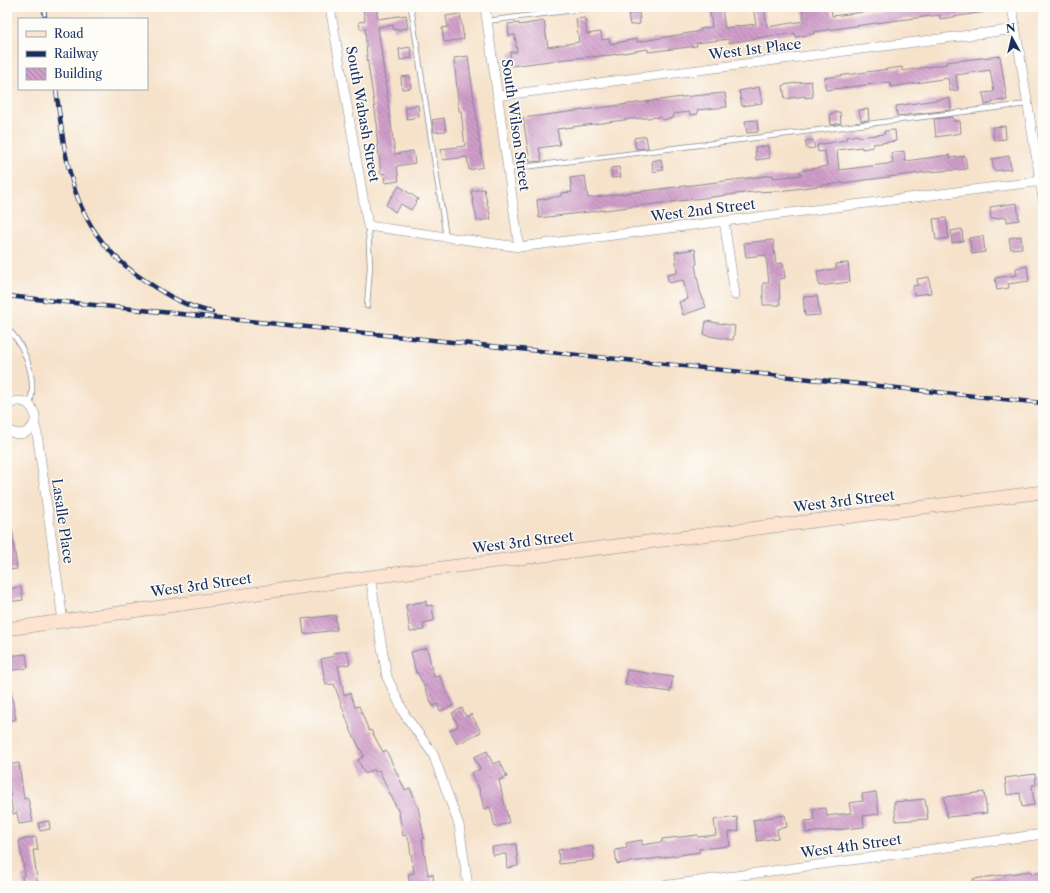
<svg xmlns="http://www.w3.org/2000/svg" width="1050" height="893" viewBox="0 0 1050 893" font-family="'Libre Caslon Text',serif">
	<style>
		.building { fill: url(#building-back-hatch) }
		.lines { fill: none; stroke-linecap: round; stroke-linejoin: round }
		.lane-casing { stroke: #888894; stroke-width: 6 }
		.street-casing { stroke: #888894; stroke-width: 10 }
		.secondary-casing { stroke: #888894; stroke-width: 14 }
		.lane { stroke: #fff; stroke-width: 4.5 }
		.street { stroke: #fff; stroke-width: 9 }
		.secondary { stroke: #fde4d0; stroke-width: 13 }
		.rail-casing { stroke: #1b2f5e; stroke-width: 4.5 }
		.rail { stroke: #fdfcf7; stroke-width: 3; stroke-dasharray: 9; stroke-linecap: butt }
		.labels { text-anchor: middle; dominant-baseline: central; stroke-width: 3; stroke-linejoin: round; paint-order: stroke }
		.street-label { font-size: 14px; fill: #1b2f5e; stroke: #fdfcf7 }
	</style>
	<defs>
		<pattern id="building-back-hatch" width="6" height="6" patternUnits="userSpaceOnUse"><rect width="6" height="6" fill="#d09dc9"/><path d="M-1 5l2 2M0 0l6 6M5-1l2 2" fill="none" stroke="#a880a6"/></pattern>
	</defs>
	<rect width="100%" height="100%" fill="#fdfcf7"/>
	<filter id="ink" filterUnits="userSpaceOnUse"><feTurbulence type="fractalNoise" baseFrequency=".025" numOctaves="2"/><feDisplacementMap in="SourceGraphic" scale="8" xChannelSelector="R" yChannelSelector="G"/><feConvolveMatrix kernelMatrix="1 2 1 2 8 2 1 2 1" color-interpolation-filters="sRGB"/></filter>
	<filter id="wash" filterUnits="userSpaceOnUse"><feTurbulence type="fractalNoise" baseFrequency=".012" numOctaves="4" result="noise"/><feDisplacementMap in="SourceGraphic" scale="16" xChannelSelector="R" yChannelSelector="G"/><feGaussianBlur stdDeviation="0.9" result="paint"/><feColorMatrix in="noise" values="0 0 0 0 0 0 0 0 0 0 0 0 0 0 0 0 0 1.4 0 .05"/><feComposite in="paint" operator="in"/></filter>
	<g filter="url(#wash)">
		<rect width="100%" height="100%" fill="#f6e2ca"/>
		<g id="blocks">
			<!-- building -->
			<path class="building" d="M376 7 378 19 406 15 408 28 394 30 393 25 378 27 395 154 413 151 415 163 397 166 399 181 385 183 384 173 381 174 376 130H378L367 57 365 28 360 29 359 22 365 21 363 8Z
				M753 7H764L767 27 804 21 802 7H831L832 16 881 10 880 7H984L985 12 940 19V15L883 22 813 32 814 34 796 37 795 33 775 36V35L729 43V39L696 43 697 46 648 52V49L611 55 566 59 511 66 510 52H517L515 35 509 36 508 24 519 23V25L544 21 548 47 579 42 576 19 585 18 587 34 601 32 602 40 609 39 610 44 637 39V42L701 31 700 29 712 27 710 10 722 8 725 28 756 24Z
				M639 12 640 24 630 25 628 14Z
				M460 14 464 39 444 42 442 28 448 27 446 16Z
				M410 47 412 58 400 60 399 49Z
				M468 56 483 167 469 170 467 157 443 160 441 149 465 146 461 111H459L454 58Z
				M1000 56 1007 100 992 101 993 103 985 105 983 93 994 92 990 70 956 75 958 90 950 91 948 78 891 87 890 82 826 90 824 78 902 67V71L947 64 946 62Z
				M410 76 411 88 402 89 401 77Z
				M811 81 813 97 805 98V96L785 99 783 85Z
				M759 87 762 103 742 106 739 91Z
				M725 93 727 107 697 110 698 114 690 115 689 112 673 114 674 118 662 120 661 117 631 119 557 129 560 145 539 148 542 161 530 162 523 118 682 97Z
				M950 98 951 110 897 116 896 106Z
				M418 105 419 117 407 119 405 107Z
				M868 109 869 120 861 121 859 110Z
				M840 112 841 123 831 125 830 114Z
				M953 117V121H960L961 133 936 137 934 119Z
				M444 118 446 131 434 132 432 120Z
				M757 120 758 132 747 133 745 121Z
				M1005 126 1006 139 994 140 992 127Z
				M895 130 896 141 873 144V147L862 149V147L837 150 839 170 887 164 893 162 891 153 904 151 905 161 950 155V158L965 156 967 169 928 172 779 191 753 192 539 218 537 200 561 196V193L572 192 570 178 585 176 588 198 773 175V178L801 175 800 171 827 166 825 151 818 152 817 145 846 140V137L858 135 859 137 885 134 884 131Z
				M646 136 648 148 636 149 634 138Z
				M813 140 815 148 807 149 805 141Z
				M768 146 770 158 756 160 755 147Z
				M1009 156 1011 169 994 171 992 159Z
				M661 159 663 170 653 172 652 161Z
				M619 167 621 177 612 178 611 168Z
				M399 186 418 199 411 210 401 204 395 212 386 205Z
				M484 189 491 219 477 221 471 191Z
				M1017 203 1019 220 1007 222V217L991 219 990 207Z
				M946 218 949 238 936 240 933 219Z
				M962 229 963 241 952 243 951 231Z
				M983 236 985 252 972 254 969 238Z
				M1021 236 1022 248 1011 249 1009 238Z
				M773 240 776 264 783 263 785 278 779 279 780 305H763V283H769L766 255 746 257 744 243Z
				M695 249 697 264 695 265 700 291 706 307 683 315 679 302 688 299 683 280 669 283 667 275 677 273 675 252Z
				M848 263 850 282 819 286 817 271 836 269V264Z
				M1027 266 1029 281 1008 284 1009 288 997 290 995 278 1017 275 1016 268Z
				M929 277 931 293 914 295 913 286 918 285 917 279Z
				M817 296 820 315 805 316 803 297Z
				M706 321 735 326 733 340 704 335Z
				M7 530H12L17 569 7 570Z
				M21 587 23 600 7 602V589Z
				M426 601V606L432 605 434 621 423 623 424 630 410 632 406 605Z
				M335 615 337 630 304 634 302 619Z
				M427 648 434 677 439 675 453 706 440 711 437 704 433 706 418 673H416L411 652Z
				M347 651 350 664 338 666 344 695 350 693 355 707 359 706 369 731 371 730 383 752 386 750 405 790 410 788 418 807 424 838 422 839 428 875 433 874 434 886H410L408 874 414 873 409 841 407 835 403 836 399 813 379 770 375 772 374 769 365 774 358 760 364 756 351 731 334 684 326 685 321 659 334 656 333 653Z
				M26 654 28 668 7 671V656Z
				M627 670 673 677 670 692 625 685Z
				M7 692H11L16 719 7 721Z
				M462 708 466 717 471 714 481 732 457 744 450 730 458 726 452 713Z
				M487 751 493 764 500 761 507 777 499 780 509 823 495 827 490 807 484 809 479 788 471 773 480 769 474 757Z
				M19 763 24 799 28 798 33 822 19 824 17 813 13 814 7 774V765Z
				M1035 774 1036 785H1032L1034 805 1022 807 1020 793 1007 795 1005 778Z
				M876 792 879 814 863 816 864 827 806 833 805 821 814 820 813 809 826 808 827 816 851 813 849 803 863 801 862 794Z
				M984 792 987 813 947 817 944 797Z
				M925 799 928 819 896 821 894 802Z
				M785 815 787 827 777 829 778 838 757 841 753 820Z
				M737 817 739 831 729 832 730 846 699 849 700 852 617 864 615 850 627 848 626 843 642 840V845L662 842V839L698 835V837L716 835 714 820Z
				M49 821 50 829 40 831 38 823Z
				M36 837 38 850H33L38 886H23L22 876 25 875 19 840Z
				M516 844 518 866 507 868 506 854 493 855 492 847Z
				M593 846 594 860 559 864 558 850Z
				M1031 871V874L1043 872V885L974 886 973 879Z"/>
		</g>
	</g>
	<g filter="url(#ink)">
		<use href="#blocks" fill-opacity="0" stroke="#888894" stroke-width="1"/>
		<g class="lines">
			<!-- lane casing -->
			<g class="lane-casing">
				<path id="lane" d="M411 7 446 237
					M487 21 597 7
					M508 169 1027 104
					M367 306 370 266 368 226
					M7 329C22 340 33 371 32 389 32 395 31 400 30 405"/>
			</g>
			<!-- street casing -->
			<g class="street-casing">
				<path id="street" d="M330 7 368 226 519 247 1043 181
					M485 7 519 247
					M1012 7 1043 199
					M497 96 1016 29
					M724 221 735 295
					M7 406C29 388 48 424 24 433 18 435 12 433 7 429
					M34 424 37 433 63 621
					M370 577 387 677 405 715 433 754 459 825 468 886
					M662 886 1043 834"/>
			</g>
			<!-- secondary casing -->
			<g class="secondary-casing">
				<path id="secondary" d="M7 629 370 577 1043 492"/>
			</g>
			<!-- lane -->
			<use href="#lane" class="lane"/>
			<!-- street -->
			<use href="#street" class="street"/>
			<!-- secondary -->
			<use href="#secondary" class="secondary"/>
			<!-- rail casing -->
			<g class="rail-casing">
				<path id="rail" d="M44 7 45 19
					M56 89C67 170 72 233 147 282 168 296 187 307 212 312
					M7 296 1043 403"/>
			</g>
			<!-- rail -->
			<use href="#rail" class="rail"/>
		</g>
	</g>
	<g class="labels">
		<!-- street labels -->
		<g class="street-label">
			<text transform="translate(755 49) rotate(-7)">West 1st Place</text>
			<text transform="translate(363 114) rotate(80)">South Wabash Street</text>
			<text transform="translate(516 125) rotate(82)">South Wilson Street</text>
			<text transform="translate(703 210) rotate(-7)">West 2nd Street</text>
			<text transform="translate(844 501) rotate(-7)">West 3rd Street</text>
			<text transform="translate(63 521) rotate(82)">Lasalle Place</text>
			<text transform="translate(523 542) rotate(-7)">West 3rd Street</text>
			<text transform="translate(201 585) rotate(-8)">West 3rd Street</text>
			<text transform="translate(851 846) rotate(-8)">West 4th Street</text>
		</g>
	</g>
	<!-- margin -->
	<rect width="1050" height="893" fill="none" stroke="#fdfcf7" stroke-width="24"/>
	<!-- legend -->
	<rect x="18" y="18" width="130" height="72" fill="#fdfcf7" stroke="#a3aaba"/>
	<rect x="26" y="31" width="20" height="6" fill="#fde4d0" stroke="#a3aaba"/>
	<text x="54" y="38" font-size="12" fill="#1b2f5e">Road</text>
	<rect x="26" y="51" width="20" height="6" fill="#1b2f5e" stroke="#a3aaba"/>
	<text x="54" y="58" font-size="12" fill="#1b2f5e">Railway</text>
	<rect x="26" y="68" width="20" height="12" fill="url(#building-back-hatch)" stroke="#a3aaba"/>
	<text x="54" y="78" font-size="12" fill="#1b2f5e">Building</text>
	<!-- north arrow -->
	<g transform="translate(1012 38) rotate(352)" stroke="#fdfcf7" stroke-width="3" paint-order="stroke">
	<path d="M0-3L7 15L0 10L-7 15Z" fill="#1b2f5e"/>
	<text y="-6" font-size="11" font-weight="bold" text-anchor="middle" fill="#1b2f5e">N</text>
	</g>
</svg>
